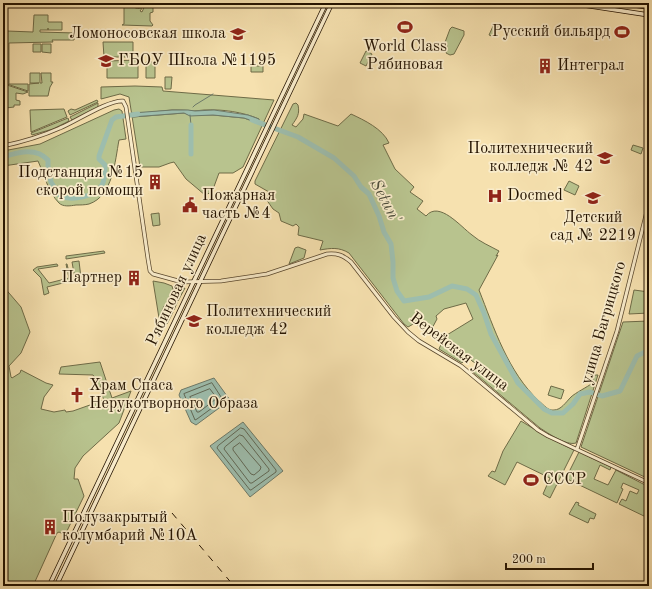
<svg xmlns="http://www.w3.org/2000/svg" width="652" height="589" viewBox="0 0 652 589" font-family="'Old Standard TT',serif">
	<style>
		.green { fill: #b8c38e; stroke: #6e6b47; fill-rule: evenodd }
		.water { fill: #9dbdad; stroke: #6d7968 }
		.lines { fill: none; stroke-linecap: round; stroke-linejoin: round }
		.shore { stroke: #606856; stroke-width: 1 }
		.stream { stroke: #6d7968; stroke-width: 1 }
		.river { stroke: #9dbdad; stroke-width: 5 }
		.tertiary-casing { stroke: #58462c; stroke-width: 4.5 }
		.secondary-casing { stroke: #241300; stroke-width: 5 }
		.primary-casing { stroke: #241300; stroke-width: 5.5 }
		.tertiary { stroke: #f9eccb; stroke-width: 3 }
		.secondary { stroke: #f9eccb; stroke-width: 3.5 }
		.primary { stroke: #ebc078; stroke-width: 4 }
		.rail { stroke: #241300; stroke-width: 1; stroke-dasharray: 7 7; stroke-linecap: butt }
		.labels { text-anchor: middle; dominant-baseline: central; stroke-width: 3.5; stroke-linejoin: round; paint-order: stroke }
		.poi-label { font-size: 16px; fill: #241300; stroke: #f9eccb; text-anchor: start }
		.street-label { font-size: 16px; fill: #241300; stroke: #f9eccb }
		.water-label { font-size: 17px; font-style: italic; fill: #4e4e3d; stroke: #f9eccb }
	</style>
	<rect width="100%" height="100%" fill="#f6e1af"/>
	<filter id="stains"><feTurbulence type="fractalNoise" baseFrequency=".005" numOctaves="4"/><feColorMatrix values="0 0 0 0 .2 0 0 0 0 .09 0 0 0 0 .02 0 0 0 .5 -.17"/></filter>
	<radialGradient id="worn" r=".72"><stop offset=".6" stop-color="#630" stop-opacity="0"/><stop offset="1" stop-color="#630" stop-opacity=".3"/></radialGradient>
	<!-- green -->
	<path class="green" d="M124 3H131C133 8 138 10 143 7L140 11 142 12 146 3 153 4V12L150 13V21L153 25 152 26 122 25 124 24Z
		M34 15H48V22H62V30H48V28V30H40V32L75 33 74 40H52L53 42 9 43V84H28V91L7 84V82H3V35H7V31L33 32Z
		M494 24 498 26 494 37 489 35Z
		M452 27 464 31V35L454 54 450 55 446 53 447 45H444L450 29Z
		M103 42H133V57H104Z
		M33 44H41V52H33Z
		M42 44H51V53L42 52Z
		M366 51 372 54 366 66 360 63Z
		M138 60V78H107V61Z
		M146 62H155V78H146Z
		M251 66H263V72H251Z
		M30 73H40V83H42L41 73H51V82H53L50 87 48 96H29V84L39 83H30Z
		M165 77H172L171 89H165Z
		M7 85 28 92 23 94 16 93V100L20 101V105H14V107L6 108Z
		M135 86 162 87 163 91 274 100 243 167 233 173H219L212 192 205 195 186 179 174 162 170 163 159 167H140L129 97 120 94 101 99V87ZM172 110C180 110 187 110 194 111 197 111 201 110 204 110 222 109 243 112 259 119L258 123 244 118 213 115H191L184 113 133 117 132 114Z
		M97 100 98 102 70 115 68 111 71 109 75 110Z
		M98 103V107L72 120 70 117Z
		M296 103 298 105C300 114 297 118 292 125L296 127 303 119 304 114 338 126 351 114C364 120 383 129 389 143L383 145 395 169 414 187 410 192 423 201 417 209 426 216C439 200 461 227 472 235 480 242 490 246 499 251L496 256 498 255 479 290C494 328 508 372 539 401 544 405 548 411 554 410 561 410 566 402 571 397 575 393 589 386 591 384 593 382 593 378 594 375H598L576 443C566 446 548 433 540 428L473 372 477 364 472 361 468 355 462 363 439 349 442 342 424 331 415 323 408 327 404 324 349 253C339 247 331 248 320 250L323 241 298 235 299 227 296 224 293 226 281 221 279 213 273 209 266 199 269 192 255 184V181L293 104ZM466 303 473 319 442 338 430 332 437 319 436 316 444 309Z
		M64 109 67 117 31 132 30 110Z
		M119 109 122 111 126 139 119 140C115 161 113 196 89 204 85 205 80 205 76 205 70 206 63 207 59 203 48 192 44 174 38 161L3 166V151L40 144 114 110Z
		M68 118 69 121 53 129 32 135 31 133Z
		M633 145 643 148 641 154 631 150Z
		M569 181 579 186 575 195 564 190Z
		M159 213 160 225 153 226 151 214Z
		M298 247 306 250 304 258 289 264 295 248Z
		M104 251 105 253 66 259V256Z
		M79 261 81 278 75 279 72 262Z
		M57 264 58 266 38 269 49 283 69 278 66 264H67L71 281 47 287 49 293 44 295 41 278 33 270 37 267Z
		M153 281 164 283 172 286 177 303 174 310 164 306 162 311 166 313 168 310 172 312 159 318Z
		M3 286 21 307 30 332 21 353 9 366 11 377 12 378 20 373 21 370 46 383 53 385 44 397 41 409 54 412 65 410 66 412 73 411 104 400 101 393 105 386 103 380 99 390 94 388 93 381 96 379 93 375 59 374 61 367 100 362 112 398 131 391 119 423 83 456 75 468 74 479H78L84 496 65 535 59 532 57 533 33 586H3Z
		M173 287 185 288 178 301Z
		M634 290 649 292V313L629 314Z
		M173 312 167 324 159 319Z
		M649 321V479L581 447 623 322Z
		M551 386 564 390 561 399 548 395Z
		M521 421 547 437 574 450 550 498 543 494 550 478 517 462 505 485 488 476 492 471 495 472 503 451Z
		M579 452 611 467 610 470 600 465 594 479 608 485 616 470 649 487V514H647L646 517 619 504 622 499 626 501 630 491 637 494 639 490 623 483 621 488 623 489 617 503 569 480 567 476Z
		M576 502 579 503 578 505 596 514 594 519 590 518 588 523 569 514Z"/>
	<!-- water -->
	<path class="water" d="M172 110H188L195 111 214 110 248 115 259 119 258 123 244 118 213 115 190 116 184 113 132 117V113Z
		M214 378 230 400 196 425 191 422 179 395 181 390Z
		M243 422 283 471 250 497 210 446Z"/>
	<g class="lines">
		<!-- shore -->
		<path class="shore" d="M212 383 223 400 197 419 195 420 184 394Z
			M210 389 216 397V399L199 412H197L190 397Z
			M241 428 244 429 276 470V472L251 490H250L217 448 218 446Z
			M240 435 243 436 269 469V471L252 483H250L224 449 225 447Z
			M240 443 261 467 260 470 254 475 251 474 233 450V448Z"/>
		<!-- stream -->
		<path class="stream" d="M193 107 195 105 213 94
			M190 115 191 125"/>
		<!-- river -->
		<path class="river" d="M252 120 298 137 334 158 354 176 361 187 369 194 379 216 384 232 391 244 393 262V278L397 291 404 301 429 297 452 286 467 289 476 295 484 313 491 334 518 383 544 409 552 413H563L573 404 580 394 590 392 602 396 620 391 637 356 647 351H649
			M191 125V154
			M3 157C18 152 36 147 48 160V166L51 182 60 196C72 201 95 197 102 185 105 180 105 171 105 165L99 159V156L112 120 116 117 138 114
			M3 327V342"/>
		<!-- tertiary casing -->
		<g class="tertiary-casing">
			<path id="tertiary" d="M3 146C22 142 42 136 60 128 75 122 108 100 123 101L126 107 148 259 150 271 153 274 182 282 221 281 267 274 327 254C337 253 343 255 351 262L394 317 408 332 419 341 461 366 538 430 548 436 649 483
				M577 449 617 331 649 203"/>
		</g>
		<!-- secondary casing -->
		<g class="secondary-casing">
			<path id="secondary" d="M570 3 649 15
				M49 586 326 3
				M56 586 332 3"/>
		</g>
		<!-- primary casing -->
		<g class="primary-casing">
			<path id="primary" d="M621 3 649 7"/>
		</g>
		<!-- tertiary -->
		<use href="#tertiary" class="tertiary"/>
		<!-- secondary -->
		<use href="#secondary" class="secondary"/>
		<!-- primary -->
		<use href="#primary" class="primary"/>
		<!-- rail -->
		<path class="rail" d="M172 513 234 586"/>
	</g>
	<!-- icons -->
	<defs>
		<g id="stadium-bare" transform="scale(1.2)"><path d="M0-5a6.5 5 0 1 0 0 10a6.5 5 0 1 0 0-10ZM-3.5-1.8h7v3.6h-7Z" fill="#8f2418" stroke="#f9eccb" stroke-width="2.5" paint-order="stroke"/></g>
		<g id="school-bare" transform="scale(1.2)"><path d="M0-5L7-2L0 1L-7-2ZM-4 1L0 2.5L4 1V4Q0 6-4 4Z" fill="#8f2418" stroke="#f9eccb" stroke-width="2.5" paint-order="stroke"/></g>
		<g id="building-bare" transform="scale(1.2)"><path d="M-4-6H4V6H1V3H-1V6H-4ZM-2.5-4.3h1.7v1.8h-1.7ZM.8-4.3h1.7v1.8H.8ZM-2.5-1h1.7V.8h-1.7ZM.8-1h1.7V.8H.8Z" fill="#8f2418" stroke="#f9eccb" stroke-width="2.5" paint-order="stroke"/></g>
		<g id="hospital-bare" transform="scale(1.2)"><path d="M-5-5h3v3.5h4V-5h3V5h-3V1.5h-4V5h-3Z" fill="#8f2418" stroke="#f9eccb" stroke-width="2.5" paint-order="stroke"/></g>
		<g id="civic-bare" transform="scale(1.2)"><path d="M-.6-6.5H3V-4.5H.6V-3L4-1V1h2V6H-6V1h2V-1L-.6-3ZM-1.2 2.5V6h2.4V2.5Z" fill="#8f2418" stroke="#f9eccb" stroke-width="2.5" paint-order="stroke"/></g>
		<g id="university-bare" transform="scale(1.2)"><path d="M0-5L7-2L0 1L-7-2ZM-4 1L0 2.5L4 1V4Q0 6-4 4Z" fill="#8f2418" stroke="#f9eccb" stroke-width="2.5" paint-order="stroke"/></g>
		<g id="church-bare" transform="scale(1.2)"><path d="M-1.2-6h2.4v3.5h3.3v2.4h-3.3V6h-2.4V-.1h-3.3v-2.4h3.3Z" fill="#8f2418" stroke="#f9eccb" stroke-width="2.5" paint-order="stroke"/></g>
	</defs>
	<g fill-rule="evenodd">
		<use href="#stadium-bare" x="405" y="27"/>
		<use href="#stadium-bare" x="622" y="32"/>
		<use href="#school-bare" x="238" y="34"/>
		<use href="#school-bare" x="106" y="61"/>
		<use href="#building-bare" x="545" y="66"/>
		<use href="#school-bare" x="605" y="158"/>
		<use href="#building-bare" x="155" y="182"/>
		<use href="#hospital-bare" x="495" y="196"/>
		<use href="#school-bare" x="593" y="198"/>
		<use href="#civic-bare" x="190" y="205"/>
		<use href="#building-bare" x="134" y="278"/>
		<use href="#university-bare" x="194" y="321"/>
		<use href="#church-bare" x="77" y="395"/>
		<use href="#stadium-bare" x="531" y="480"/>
		<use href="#building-bare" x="50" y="527"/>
	</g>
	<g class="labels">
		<!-- poi labels -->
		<g class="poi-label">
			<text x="610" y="32" text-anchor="end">Русский бильярд</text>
			<text x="226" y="34" text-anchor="end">Ломоносовская школа</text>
			<text x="405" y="47" text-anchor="middle">World Class<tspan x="405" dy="18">Рябиновая</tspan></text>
			<text x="118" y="61">ГБОУ Школа №1195</text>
			<text x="557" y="66">Интеграл</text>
			<text x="593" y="149" text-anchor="end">Политехнический<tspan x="593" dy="18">колледж № 42</tspan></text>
			<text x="143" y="173" text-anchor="end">Подстанция №15<tspan x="143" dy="18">скорой помощи</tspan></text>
			<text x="202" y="196">Пожарная<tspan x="202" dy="18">часть №4</tspan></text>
			<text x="507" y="196">Docmed</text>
			<text x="593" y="218" text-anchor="middle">Детский<tspan x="593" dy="18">сад № 2219</tspan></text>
			<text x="122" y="278" text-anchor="end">Партнер</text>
			<text x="206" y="312">Политехнический<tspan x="206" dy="18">колледж 42</tspan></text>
			<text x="89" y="386">Храм Спаса<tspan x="89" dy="18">Нерукотворного Образа</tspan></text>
			<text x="543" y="480">СССР</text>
			<text x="62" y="518">Полузакрытый<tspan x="62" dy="18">колумбарий №10А</tspan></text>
		</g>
		<!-- street labels -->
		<g class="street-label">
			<text transform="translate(177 290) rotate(-65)">Рябиновая улица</text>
			<text transform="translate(604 323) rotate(-74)">улица Багрицкого</text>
			<text transform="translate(459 352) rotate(37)">Верейская улица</text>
		</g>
		<!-- water labels -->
		<g class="water-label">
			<text transform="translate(385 201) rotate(62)">Setun'</text>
		</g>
	</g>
	<!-- margin -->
	<rect width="652" height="589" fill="none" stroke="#f6e1af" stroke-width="16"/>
	<rect x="4" y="4" width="644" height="581" fill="none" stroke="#241300" stroke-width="2"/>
	<rect x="8" y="8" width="636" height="573" fill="none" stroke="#241300"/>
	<!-- scale -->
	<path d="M506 563v6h87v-6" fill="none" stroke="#241300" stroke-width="2"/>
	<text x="512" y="563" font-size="12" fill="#241300" stroke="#f9eccb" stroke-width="3" paint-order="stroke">200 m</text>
	<rect width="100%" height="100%" filter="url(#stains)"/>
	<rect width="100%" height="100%" fill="url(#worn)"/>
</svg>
